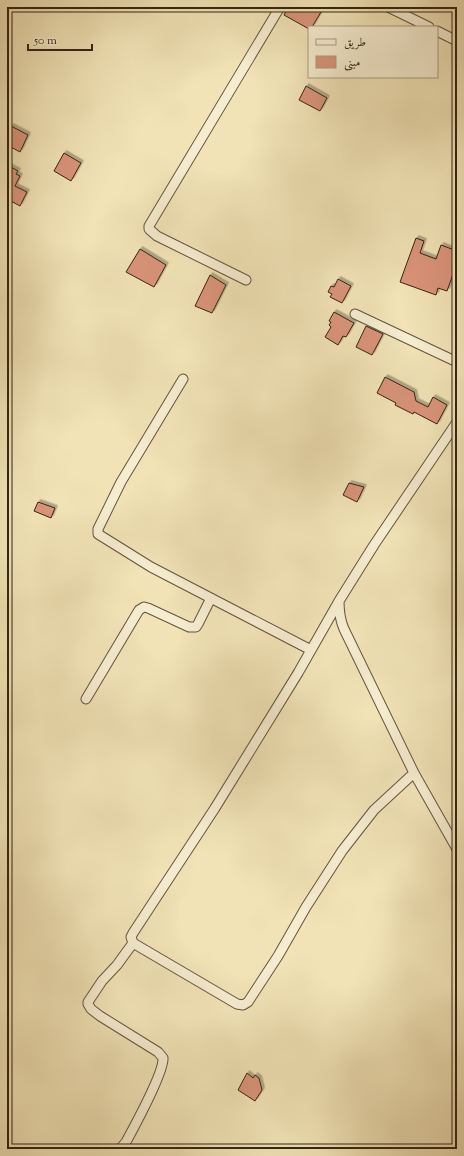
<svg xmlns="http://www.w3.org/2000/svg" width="464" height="1156" viewBox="0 0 464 1156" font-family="'Sorts Mill Goudy',Amiri,serif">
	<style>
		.building { fill: #da947a; stroke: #322515; filter: url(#shadow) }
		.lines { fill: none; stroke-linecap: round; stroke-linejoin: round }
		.minor-casing { stroke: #62543d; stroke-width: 11 }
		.minor { stroke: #f6edd0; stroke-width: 9 }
	</style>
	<defs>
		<filter id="shadow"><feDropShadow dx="2.5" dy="-2.5" stdDeviation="0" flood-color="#0004"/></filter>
	</defs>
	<rect width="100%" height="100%" fill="#f1e3b6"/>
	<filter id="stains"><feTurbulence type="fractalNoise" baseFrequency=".005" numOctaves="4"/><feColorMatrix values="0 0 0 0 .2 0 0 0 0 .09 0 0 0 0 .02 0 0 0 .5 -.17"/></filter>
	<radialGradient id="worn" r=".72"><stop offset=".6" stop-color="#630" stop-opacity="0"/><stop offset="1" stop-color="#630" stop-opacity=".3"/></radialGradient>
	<!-- building -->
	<path class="building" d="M288 7H324L312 27H309V29L284 15Z
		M306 86 327 98 320 111 299 100Z
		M11 126 28 135 20 152 7 145V134Z
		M64 153 81 163 71 181 54 171Z
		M7 165 18 171 16 174 20 176 15 186 27 192 20 206 7 199Z
		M416 238 424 241 420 253 436 259 441 245 457 251V263L447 291 438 288 436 295 400 282Z
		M140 249 166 265 154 287 126 272Z
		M210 275 226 285 212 313 195 306Z
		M338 279 351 286 342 303 330 297 332 294 328 292 331 286 334 287Z
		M334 312 354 323 346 337 343 336 338 345 325 337 331 327 329 325 331 322 329 321Z
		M366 326 383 334 372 355 356 347Z
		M385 377 414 392 416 401 428 407 433 397 447 405 437 424 414 412 413 414 395 405 396 403 377 393Z
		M349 483 364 487 357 502 343 495Z
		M38 502 55 508 51 518 34 511Z
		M247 1073 253 1078 255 1075 259 1078 262 1090 255 1101 238 1090Z"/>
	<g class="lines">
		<!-- minor casing -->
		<g class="minor-casing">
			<path id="minor" d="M388 7 429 27
				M437 31 457 41
				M246 280 157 236 149 229V226L280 7
				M355 314 457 362
				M183 379 121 482 98 529V534L151 567 311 650
				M457 422 374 545 339 601C339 612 340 620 344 629L414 773 457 849
				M86 699 139 610 144 607 148 608 189 627H196L198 624 211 598
				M133 943 237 1004 243 1005 248 1002 278 956 306 907 342 851 374 810 414 773
				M120 1149 126 1142C134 1127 164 1073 163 1058L158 1052 100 1016 91 1009 88 1004V1002L102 981 117 965 133 943 131 937 133 933 215 808 298 673 339 601
				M453 1149 457 1147"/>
		</g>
		<!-- minor -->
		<use href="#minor" class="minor"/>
	</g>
	<!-- margin -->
	<rect width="464" height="1156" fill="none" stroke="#f1e3b6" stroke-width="24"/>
	<rect x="8" y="8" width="448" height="1140" fill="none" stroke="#322515" stroke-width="2"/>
	<rect x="12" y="12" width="440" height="1132" fill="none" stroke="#322515"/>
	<!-- legend -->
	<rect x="308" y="26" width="130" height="52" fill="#f6edd0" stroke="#a89d85"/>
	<rect x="316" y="39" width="20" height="6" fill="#f6edd0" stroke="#a89d85"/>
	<text x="344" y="46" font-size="12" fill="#322515">طريق</text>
	<rect x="316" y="56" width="20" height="12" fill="#da947a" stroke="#a89d85"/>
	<text x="344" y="66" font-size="12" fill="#322515">مبنى</text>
	<!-- scale -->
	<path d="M28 44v6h64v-6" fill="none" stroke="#322515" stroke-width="2"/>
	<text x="34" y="44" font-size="12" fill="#322515" stroke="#f6edd0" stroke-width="3" paint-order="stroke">50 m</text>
	<rect width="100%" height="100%" filter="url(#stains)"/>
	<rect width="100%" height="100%" fill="url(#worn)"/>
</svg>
